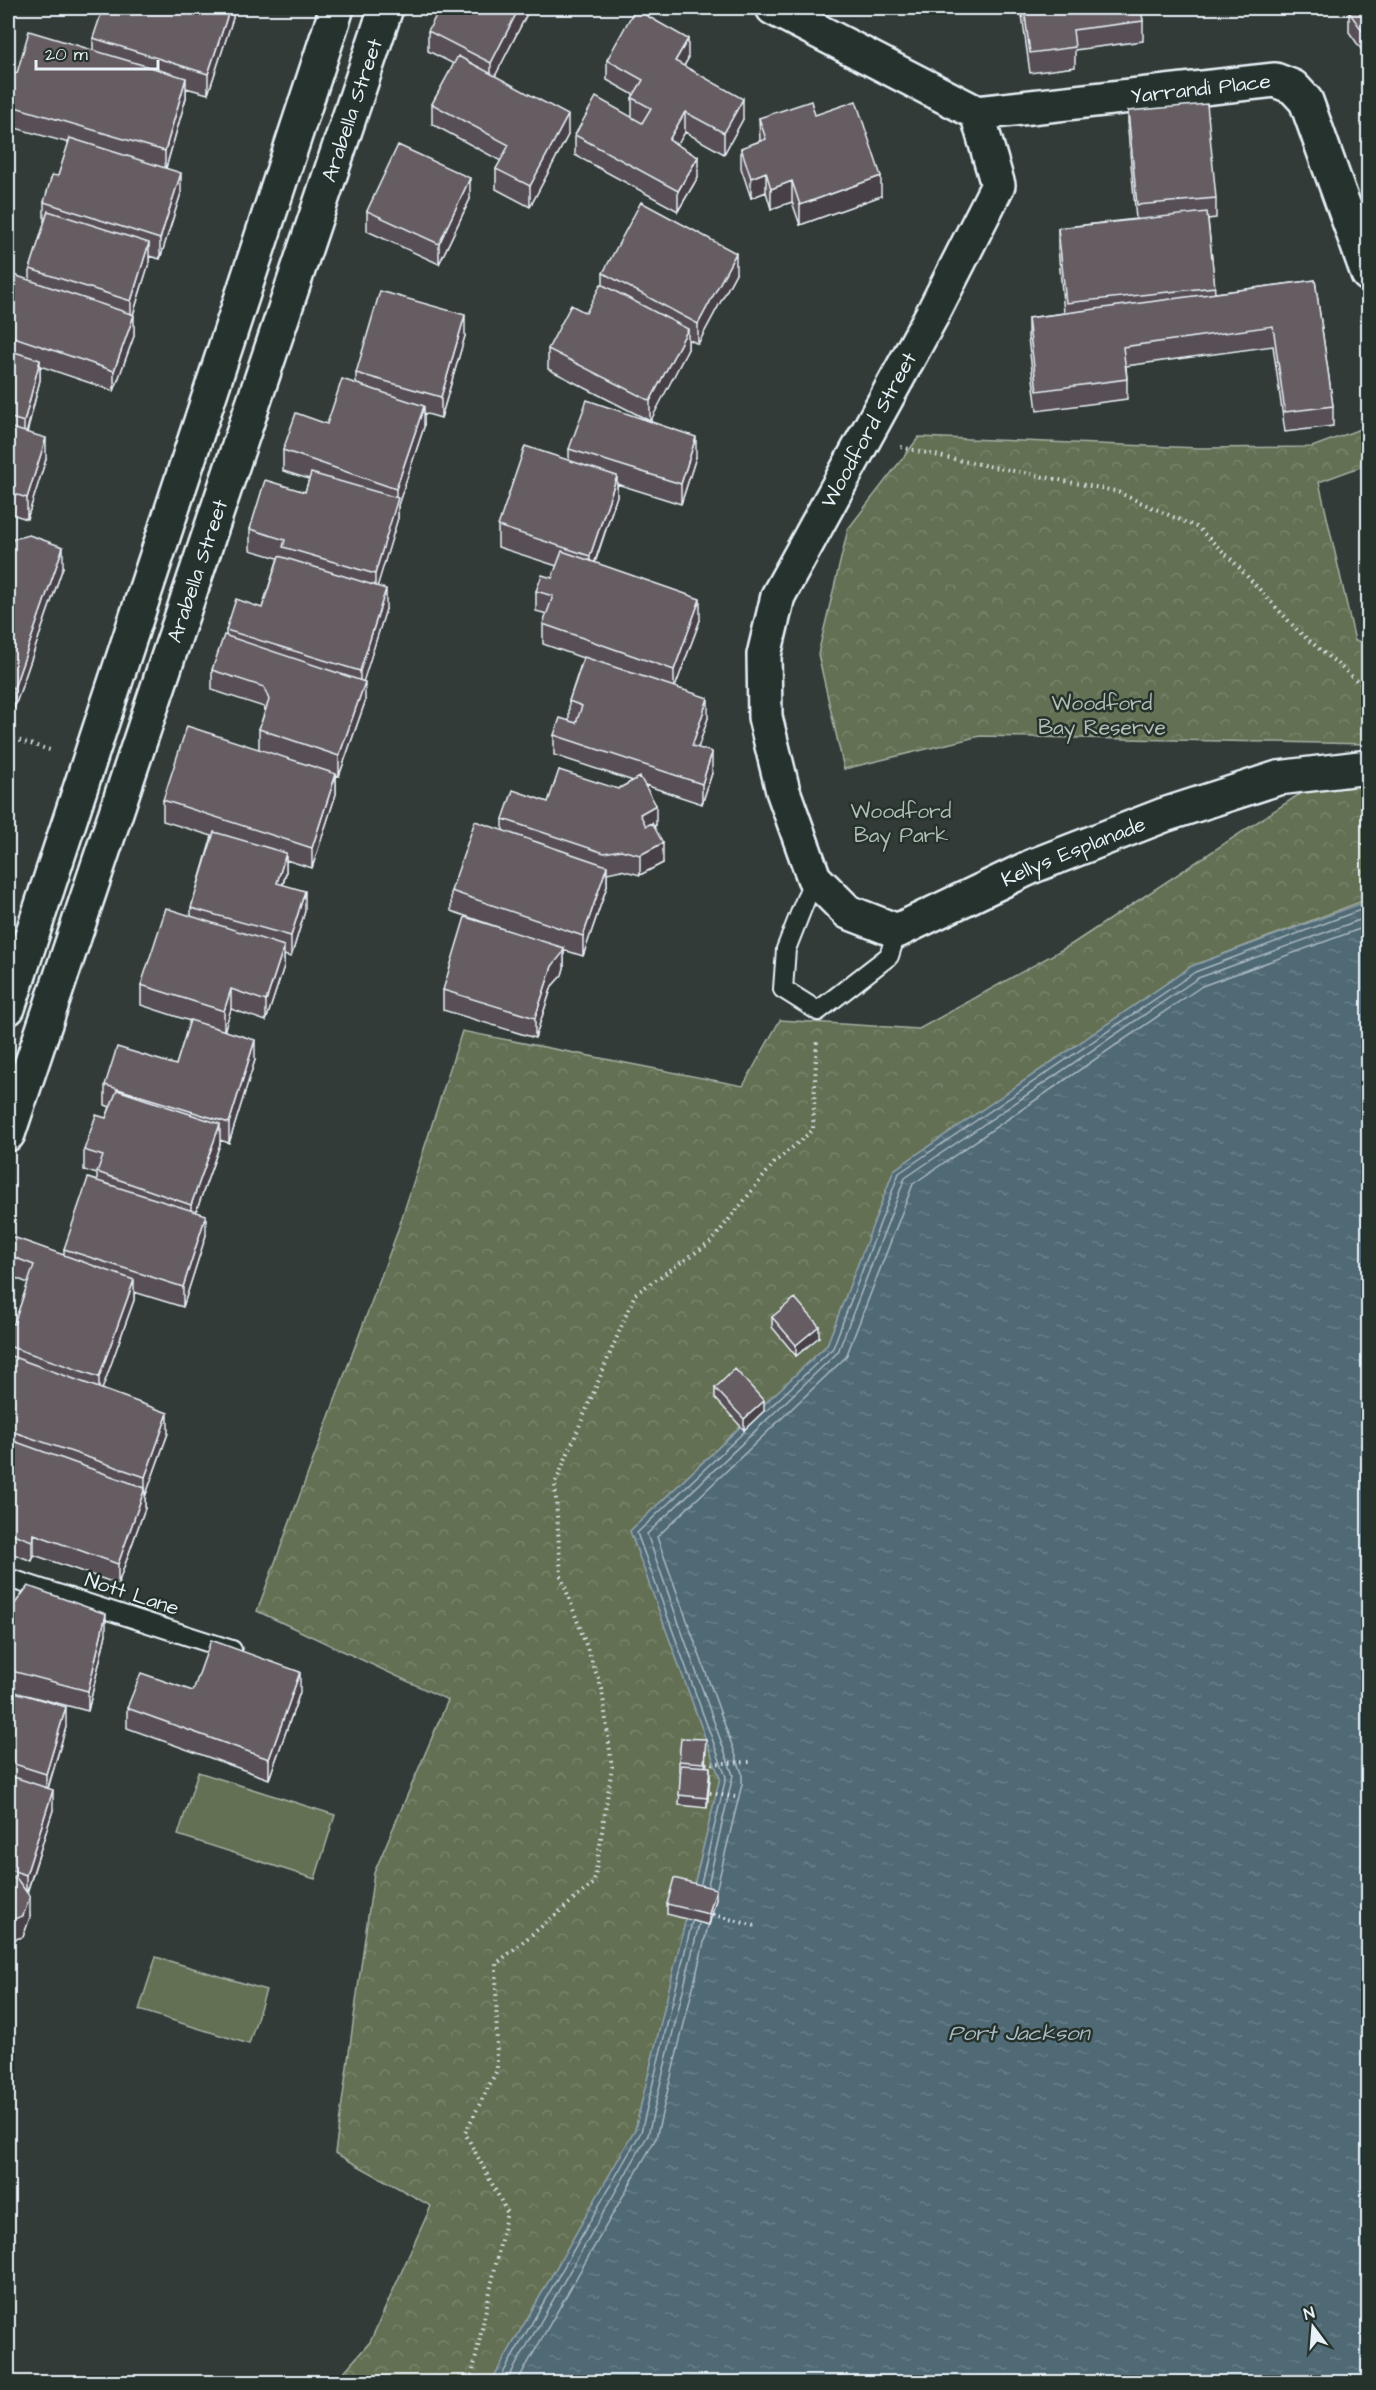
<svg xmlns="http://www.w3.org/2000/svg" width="1376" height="2390" viewBox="0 0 1376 2390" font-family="'Architects Daughter',sans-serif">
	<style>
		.green { fill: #637052; stroke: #a6b0a5; stroke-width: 1.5 }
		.forest { fill: url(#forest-crowns); stroke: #a6b0a5; stroke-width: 1.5 }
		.water { fill: url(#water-ripples); stroke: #8d9fa9; stroke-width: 1.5 }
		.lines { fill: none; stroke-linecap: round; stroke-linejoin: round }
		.shore { stroke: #abbbc3; stroke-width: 1.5 }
		.lane-casing { stroke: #e8f1f8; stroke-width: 22 }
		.street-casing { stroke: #e8f1f8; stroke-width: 38 }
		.path { stroke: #e8f1f8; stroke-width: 4; stroke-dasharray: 1.5 4.5; stroke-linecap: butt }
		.lane { stroke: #26332d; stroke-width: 18 }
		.street { stroke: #26332d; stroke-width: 33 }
		.wall { fill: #585056; stroke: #e8f1f8; stroke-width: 1.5 }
		.shaded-wall { fill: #474146; stroke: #e8f1f8; stroke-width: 1.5 }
		.building { fill: #665d64; stroke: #e8f1f8; stroke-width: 1.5 }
		.labels { text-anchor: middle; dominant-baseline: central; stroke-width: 5; stroke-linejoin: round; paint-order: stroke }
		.street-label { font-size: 21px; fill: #e8f1f8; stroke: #26332d }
		.park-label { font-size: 21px; fill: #b3bdb6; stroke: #26332d }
		.water-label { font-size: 22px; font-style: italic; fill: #abbbc3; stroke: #26332d }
	</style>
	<defs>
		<pattern id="forest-crowns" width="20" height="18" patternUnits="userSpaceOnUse" patternTransform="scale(1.5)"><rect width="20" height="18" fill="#637052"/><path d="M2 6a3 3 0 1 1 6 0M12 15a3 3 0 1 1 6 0" fill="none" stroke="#79856c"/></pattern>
		<pattern id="water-ripples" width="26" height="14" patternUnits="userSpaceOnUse" patternTransform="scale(1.5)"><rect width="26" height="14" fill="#506974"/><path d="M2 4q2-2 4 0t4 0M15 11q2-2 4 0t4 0" fill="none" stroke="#697f89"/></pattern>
	</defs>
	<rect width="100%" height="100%" fill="#333b38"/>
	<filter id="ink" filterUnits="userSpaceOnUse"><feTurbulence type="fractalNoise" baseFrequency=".0167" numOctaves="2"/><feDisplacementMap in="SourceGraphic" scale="12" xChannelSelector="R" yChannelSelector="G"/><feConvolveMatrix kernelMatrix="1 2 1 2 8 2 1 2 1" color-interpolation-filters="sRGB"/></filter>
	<g filter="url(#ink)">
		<!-- green -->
		<path class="green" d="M198 1772 335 1815 315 1879 178 1835Z
			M156 1957 266 1990 249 2044 139 2010Z"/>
		<!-- forest -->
		<path class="forest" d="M1368 426V464L1319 482 1355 641H1368V744L980 736 844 769 818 654 848 529 919 437 1199 448 1312 447Z
			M1368 749V899L1192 966 894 1170 827 1345 630 1531 720 1778 635 2130 491 2382H335L370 2342 431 2206 335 2153 374 1873 448 1700 257 1611 397 1233 462 1031 743 1086 780 1020 919 1029 1072 944Z"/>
		<!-- water -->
		<path class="water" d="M1365 902 1368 905V2382H491L635 2130 720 1778 630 1531 827 1345 894 1170 1192 966Z"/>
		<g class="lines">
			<!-- shore -->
			<path class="shore" d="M766 1411 833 1348 899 1173 1195 972 1363 909H1368
				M701 1883 726 1777 637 1533 745 1431
				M708 1885 733 1775 647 1534 838 1352 905 1178 1198 978 1368 917
				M717 1887 742 1784V1773L657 1537 846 1357 913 1184 1202 986 1368 926
				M498 2382 641 2132 692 1922
				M506 2382 648 2135 699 1924
				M517 2382 656 2138 708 1926"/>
			<!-- lane casing -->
			<g class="lane-casing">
				<path id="lane" d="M814 878 786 949 783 989 818 1011 889 956 897 931
					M8 1578 232 1650"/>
			</g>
			<!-- street casing -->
			<g class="street-casing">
				<g id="street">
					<path id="s1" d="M773 8 977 113 998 185 933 313 778 596 764 655 765 717 783 791 814 878 848 912 897 931 1033 866 1164 815 1278 778 1368 767"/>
					<path id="s2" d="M977 113 1275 80 1293 87 1306 101 1368 274"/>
					<path d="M8 1008 337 8"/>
					<path id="s3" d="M8 1134 386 8"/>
				</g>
			</g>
			<!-- path -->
			<path class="path" d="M901 447 948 458 1115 491 1198 528 1234 562 1299 632 1361 684 1368 694
				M8 737 53 751
				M700 1764 750 1762
				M704 1792 735 1797
				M707 1913 759 1927
				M448 2382 472 2375 507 2212 465 2133 497 2070 496 1964 594 1883 612 1767 602 1689 561 1576 555 1484 635 1294 711 1242 775 1162 813 1130 817 1038"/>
			<!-- lane -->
			<use href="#lane" class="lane"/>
			<!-- street -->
			<use href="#street" class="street"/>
		</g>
		<!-- wall -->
		<path class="wall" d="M233 8V18L208 94 186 88V98L166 168 181 193 160 259 149 256V263L133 315 134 336 114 391 40 366V380L27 433 46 459 27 519 8 513V292L30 280V269L45 223 44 222V202L58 176 69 143 8 126V70L17 73 93 50V38Z
			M530 8 495 76 568 135 530 207 496 189V169L501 161 432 124V104L454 64 428 51V31Z
			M1021 8H1141L1143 21V41L1075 50V67L1030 73Z
			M1368 8V59L1349 32V12Z
			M688 59 684 66 743 119 724 154 685 132 677 145 698 177 678 211 575 155V135L632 118V98L634 95 607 80V60Z
			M1128 111 1216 198V218L1208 219 1215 293 1315 280 1333 406V426L1285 432 1273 346 1126 366 1127 379V399L1037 411 1028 338V318L1064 313 1058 248V228L1136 219 1128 131Z
			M815 115 881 196 800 225 792 202 771 209 766 192 751 198 741 168V148L760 141 759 118Z
			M470 199 439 264 367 231V211Z
			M603 273H736L698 344 688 339V349L650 421 696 457 681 504 617 484V496L595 563 700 620 675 687 708 718 698 748 712 773 702 804 645 785 656 825 654 827 663 863 640 875 621 870 607 873V886L583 956 564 950V968L562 975 552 986 535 1038 443 1010V990L512 932 451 911V891L503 831V819L548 802 618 789 633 781 554 755V735L569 721V701L583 658 543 644V624L547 614 536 611V591L552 578 557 566 498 547V526L569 460V449L648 420 548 369V349L586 313 603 285Z
			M465 336 441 418 424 413V427L398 505V518L377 586 386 609 363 681 365 702 339 776 336 775V794L312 868 286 860V873L283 885 305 911 291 957 284 955V966L266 1021 231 1009 224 1030 255 1060 229 1143 220 1140V1144L196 1212 206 1235 183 1307 134 1292V1300L102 1389 168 1433 145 1497V1508L118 1584 34 1555 32 1561 8 1552V1322L14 1324 28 1283 8 1275V1243L64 1255V1249L97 1180V1174L84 1170V1150L106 1118 110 1107 105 1105V1085L176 1065 190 1021 141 1005V985L191 916V908L212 836 163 821V800L259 749V729L265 711 264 707 212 690V670L226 635V630L262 608 278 558 250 550V529L305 492 309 479 283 471V450L327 424 356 383V373Z
			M8 554 63 567 14 709 8 706Z
			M772 1317 819 1337 796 1356 772 1327Z
			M715 1388 764 1411 744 1430 715 1398Z
			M8 1608 106 1634 88 1711 26 1695 66 1727 48 1789 53 1810 27 1893 30 1917 23 1937 8 1941Z
			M193 1691 300 1692 269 1779 127 1728V1708Z
			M706 1750 705 1767 710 1777 707 1808 679 1805 681 1771H679V1761Z
			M716 1899 709 1925 667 1914V1904Z"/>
		<!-- shaded-wall -->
		<path class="shaded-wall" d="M230 8H233V18L208 94V74Z
			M519 8H530L491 84V63Z
			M688 39V59L675 81V61Z
			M186 78V98L165 171V151Z
			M743 99V119L724 154V133Z
			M685 112V132L669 160V140Z
			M568 115V135L530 207V186Z
			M698 157V177L678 211V191Z
			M766 172V192L751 198V178Z
			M181 173V193L160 259V239Z
			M881 176V196L800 225V205Z
			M470 178V199L439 264V244Z
			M792 181V202L771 209V189Z
			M149 243V263L131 321V301Z
			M736 253V273L698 344V324Z
			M134 315V336L114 391V371Z
			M465 315V336L441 418V397Z
			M688 329V349L650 422V401Z
			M40 360V380L24 442V422Z
			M424 406V427L398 505V518L375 594V574L396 502V489Z
			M696 437V457L681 504V484Z
			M46 438V459L27 519V498Z
			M617 476V496L590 576V556Z
			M63 547V567L14 709V688Z
			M386 589V609L360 692V671Z
			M700 599V620L674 690V670Z
			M365 682V702L339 776V756Z
			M708 698V718L692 766V746Z
			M712 752V773L702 804V784Z
			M336 774V794L312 868V848Z
			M656 805V825L640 834V814Z
			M663 843V863L640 875V855Z
			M286 853V873L277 903V883Z
			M607 866V886L583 956V936Z
			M305 891V911L291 957V936Z
			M284 946V966L266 1021V1001Z
			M564 948V968L562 975 552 986 535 1038V1018L552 966Z
			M231 989V1009L224 1032V1011Z
			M255 1040V1060L229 1143V1123Z
			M220 1124V1144L191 1226V1205Z
			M206 1215V1235L183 1307V1287Z
			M134 1280V1300L99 1398V1377Z
			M819 1326V1337L796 1356V1345Z
			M764 1401V1411L744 1430V1419Z
			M168 1413V1433L145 1497V1477Z
			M145 1488V1508L118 1584V1564Z
			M34 1534V1555L32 1561V1541Z
			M106 1614V1634L88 1711V1691Z
			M300 1672V1692L269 1779V1759Z
			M66 1707V1727L46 1794V1774Z
			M710 1767V1777L707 1808V1798Z
			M53 1790V1810L26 1895V1875Z
			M716 1889V1899L709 1925V1914Z
			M30 1897V1917L23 1937 8 1941V1921Z"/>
		<!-- building -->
		<path class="building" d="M103 8H230L208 74 93 38Z
			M440 8H519L491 63 428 31Z
			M1024 8H1141L1143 21 1073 30 1075 47 1030 53Z
			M1355 8H1368V39L1349 12Z
			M635 9 688 39 675 61 743 99 724 133 685 112 669 140 698 157 678 191 575 135 596 97 642 123 651 108 632 98 643 80 607 60Z
			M29 31 186 78 165 151 8 105V70L17 73Z
			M458 56 568 115 530 186 496 169 509 145 432 104Z
			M811 101 815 115 856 101 881 176 800 205 792 181 771 189 766 172 751 178 741 148 766 139 759 118Z
			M1207 104 1216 198 1137 205 1128 111Z
			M70 138 181 173 160 239 44 202 52 175 58 176Z
			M398 145 470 178 439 244 367 211Z
			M641 202 736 253 698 324 603 273Z
			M48 211 149 243 131 301 30 269Z
			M1207 212 1215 287 1066 303 1058 228Z
			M14 275 134 315 114 371 8 335V292Z
			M1315 280 1333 406 1285 412 1273 326 1123 347 1127 379 1037 391 1028 318Z
			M601 284 688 329 650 401 548 349 571 305 586 313Z
			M380 291 465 315 441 397 356 373Z
			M8 350 40 360 24 422 8 417Z
			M342 379 424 406 396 489 283 450 296 413 327 424Z
			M587 400 696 437 681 484 569 449Z
			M8 427 46 438 27 498 8 492Z
			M525 446 617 476 590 556 498 526Z
			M311 473 398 498 375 574 283 547 285 540 250 529 265 480 305 492Z
			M29 535 63 547 14 688 8 686V554L13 539Z
			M562 551 700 599 674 670 543 624 553 596 536 591 542 575 552 578Z
			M279 556 386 589 360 671 226 630 236 599 262 608Z
			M224 635 365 682 339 756 259 729 269 700 264 687 212 670Z
			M584 657 708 698 692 746 712 752 702 784 554 735 560 718 576 723 582 706 569 701Z
			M187 726 336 774 312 848 163 800Z
			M559 770 618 789 640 777 656 805 640 814 646 826 652 823 663 843 640 855 621 850 604 853 503 819 513 790 548 802Z
			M475 821 607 866 583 936 451 891Z
			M214 832 286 853 277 883 305 891 291 936 191 908Z
			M166 908 284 946 266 1001 231 989 224 1011 141 985Z
			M465 917 564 948 562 954 552 966 535 1018 443 990Z
			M190 1020 255 1040 229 1123 105 1085 117 1047 176 1065Z
			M117 1090 220 1124 191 1205 97 1172 103 1156 84 1150 96 1115 106 1118Z
			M88 1178 206 1215 183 1287 64 1249Z
			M13 1237 134 1280 99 1377 8 1346V1322L14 1324 34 1265 8 1255V1243Z
			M795 1298 819 1326 796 1345 772 1317Z
			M8 1355 168 1413 145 1477 8 1430Z
			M735 1369 764 1401 744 1419 715 1388Z
			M8 1439 145 1488 118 1564 34 1534 32 1541 8 1532Z
			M28 1586 106 1614 88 1691 8 1670V1608L11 1609Z
			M211 1640 300 1672 269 1759 127 1708 141 1673 193 1691Z
			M8 1690 66 1707 46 1774 8 1762Z
			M681 1738 706 1739 704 1763 679 1761Z
			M681 1765 710 1767 707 1798 679 1795Z
			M8 1775 53 1790 26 1875 8 1869Z
			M8 1876 17 1879 30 1897 23 1916 8 1921Z
			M674 1878 716 1889 709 1914 667 1904Z"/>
	</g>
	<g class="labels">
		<!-- street labels -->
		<g class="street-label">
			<text stroke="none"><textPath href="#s2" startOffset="225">Yarrandi Place</textPath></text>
			<text stroke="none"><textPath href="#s3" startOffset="1080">Arabella Street</textPath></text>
			<text transform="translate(869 430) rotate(-61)">Woodford Street</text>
			<text stroke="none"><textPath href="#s3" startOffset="594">Arabella Street</textPath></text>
			<text stroke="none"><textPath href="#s1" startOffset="1356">Kellys Esplanade</textPath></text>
			<text transform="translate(132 1594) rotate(18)">Nott Lane</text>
		</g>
		<!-- park labels -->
		<g class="park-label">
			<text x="1102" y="703">Woodford<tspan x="1102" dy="24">Bay Reserve</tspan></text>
			<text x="901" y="811">Woodford<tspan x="901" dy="24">Bay Park</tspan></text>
		</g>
		<!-- water labels -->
		<g class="water-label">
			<text x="1019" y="2033">Port Jackson</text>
		</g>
	</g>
	<!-- margin -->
	<rect width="1376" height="2390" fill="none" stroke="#26332d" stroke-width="30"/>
	<rect x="15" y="15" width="1346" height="2360" fill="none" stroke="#e8f1f8" stroke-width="2" filter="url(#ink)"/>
	<!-- north arrow -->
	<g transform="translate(1313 2327) rotate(344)" stroke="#26332d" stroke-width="4.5" paint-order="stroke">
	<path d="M0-4.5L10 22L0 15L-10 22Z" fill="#e8f1f8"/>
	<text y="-9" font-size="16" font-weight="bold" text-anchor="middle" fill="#e8f1f8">N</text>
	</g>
	<!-- scale -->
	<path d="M36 60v9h122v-9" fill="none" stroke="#e8f1f8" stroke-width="3"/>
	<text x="45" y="60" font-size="18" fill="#e8f1f8" stroke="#26332d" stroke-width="4.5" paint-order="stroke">20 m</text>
</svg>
